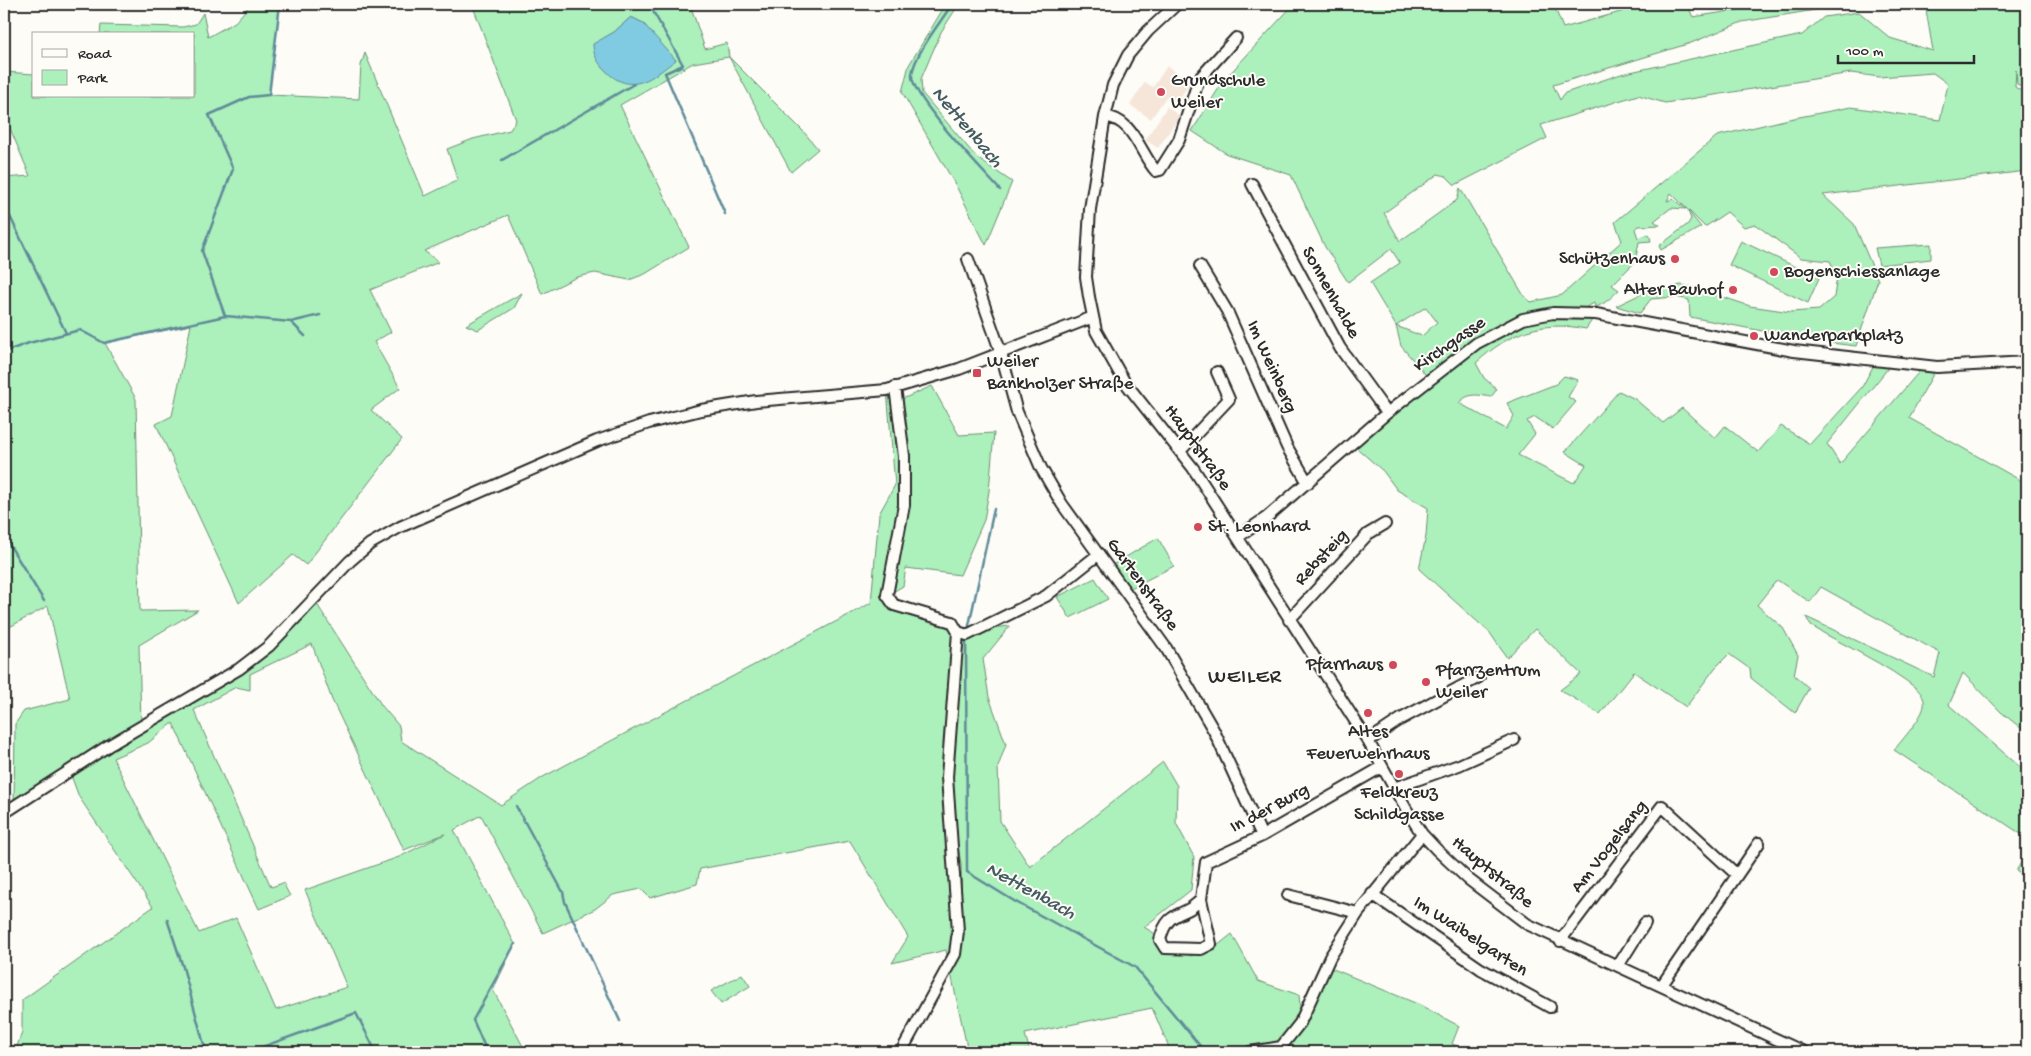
<svg xmlns="http://www.w3.org/2000/svg" width="2031" height="1056" viewBox="0 0 2031 1056" font-family="'Gochi Hand',sans-serif">
	<style>
		.built { fill: #f6e6da }
		.green { fill: #acf0bb; stroke: #6c8e73; fill-rule: evenodd }
		.water { fill: #81cbe2; stroke: #5f8b99 }
		.lines { fill: none; stroke-linecap: round; stroke-linejoin: round }
		.stream { stroke: #5f8b99; stroke-width: 2.5 }
		.minor-casing { stroke: #2b2b2b; stroke-width: 14 }
		.minor { stroke: #fdfcf7; stroke-width: 10 }
		.poi-dot { fill: #d1495b; stroke: #fdfcf7; stroke-width: 2 }
		.labels { text-anchor: middle; dominant-baseline: central; stroke-width: 4; stroke-linejoin: round; paint-order: stroke }
		.poi-label { font-size: 19px; fill: #2b2b2b; stroke: #fdfcf7; text-anchor: start }
		.street-label { font-size: 19px; fill: #2b2b2b; stroke: #fdfcf7 }
		.water-label { font-size: 20px; font-style: italic; fill: #455b62; stroke: #fdfcf7 }
		.quarter-label { font-size: 21px; letter-spacing: 1px; fill: #2b2b2b; stroke: #fdfcf7 }
	</style>
	<rect width="100%" height="100%" fill="#fdfcf7"/>
	<filter id="ink" filterUnits="userSpaceOnUse"><feTurbulence type="fractalNoise" baseFrequency=".02" numOctaves="2"/><feDisplacementMap in="SourceGraphic" scale="10" xChannelSelector="R" yChannelSelector="G"/><feConvolveMatrix kernelMatrix="1 2 1 2 8 2 1 2 1" color-interpolation-filters="sRGB"/></filter>
	<g filter="url(#ink)">
		<!-- built -->
		<path class="built" d="M1167 66 1191 82 1176 103 1166 97 1151 119 1130 105 1145 82 1153 87Z
			M1167 107 1180 116 1158 148 1145 140Z"/>
		<!-- green -->
		<path class="green" d="M251 4H280L269 95 359 99 361 65 365 53 425 196 458 180 447 149 473 139 510 130 516 120 472 4H690L705 49 727 43 729 57 803 131 818 149 791 172 729 57 693 63 620 105 689 247 645 274 629 280 595 273 577 277 542 294 508 215 424 251 439 262 370 290 391 332 374 342 400 388 371 410 402 439 306 565 293 555 239 603 156 424 172 416 191 325 105 343 136 399 140 611 198 610 139 645 141 726 239 669 313 598 382 706 399 726 401 741 501 805 543 777 871 603 879 514 895 485 887 390 900 400 932 386 959 435 994 433 989 491 984 520 960 575 906 568 903 586 888 595 894 605 952 622 958 632 1010 626 983 659 989 697 1006 744 998 767 1000 821 1030 867 1163 762 1177 786 1176 823 1194 857 1191 890 1144 927 1191 956 1217 946 1232 934 1258 981 1299 995 1300 1006 1310 1009 1326 966 1420 1005 1459 1026 1452 1044 1473 1052H1303L1286 1044 1217 1052H1171L1152 1008 1025 1034 1030 1052H968L946 950 892 963 908 937 850 841 700 869 697 884 650 898 641 889 613 895 595 909 543 933 481 815 454 830 515 944 493 990 526 1052H15L22 1032V1000L153 907 79 797 69 770 14 806 15 724 24 711 70 699 48 606 4 630V178L30 176 4 114V72L34 74V96H194V34H100L101 25 183 27 196 24 203 13 208 37 235 22ZM631 17 643 23 655 38 593 45 614 32ZM312 644 332 700 404 850 445 834 399 857 305 890 347 987 276 1010 236 918 199 933 113 758 148 743 173 723 259 909 290 896 283 883 271 887 194 710 236 687 250 690V674ZM948 785 961 864 962 919Z
			M946 4H959L941 32 921 79 922 93 977 158 1012 182 986 245 956 186 902 92 909 65Z
			M1294 4H1564L1555 8 1563 28 1649 4H1687L1693 17 1776 4H1827V8L1742 22 1691 43 1553 85 1560 100 1565 93 1621 74 1802 35 1824 17 1859 12 1890 38 1933 51 1925 4H2027V91L2017 84 2016 70 2015 87 2027 95V171L1823 195 1854 224 1878 280 1856 346 1814 341 1690 317 1689 300 1676 297 1651 299 1640 313 1616 306 1641 294 1681 285 1699 289 1750 306 1791 312 1819 310 1834 297 1837 276 1830 261 1801 258 1755 224 1744 227 1727 212 1705 227 1671 193 1667 201 1673 199 1686 209 1671 208 1654 221 1660 225 1639 226 1635 229 1638 238 1649 234 1651 241 1639 242 1635 262 1612 285 1619 290C1611 297 1606 304 1595 307L1594 303 1576 313 1596 314 1586 329C1541 320 1510 332 1476 363L1484 378 1497 389 1491 397C1478 395 1469 392 1459 403L1506 429 1514 416 1507 403 1556 384 1564 376 1578 380 1568 397 1576 402 1553 429 1535 417 1527 421 1535 434 1518 455 1574 483 1586 465 1565 452 1619 391 1635 399 1663 423 1682 408 1715 438 1725 426 1758 452 1781 426 1810 444 1862 387 1877 359 1893 362 1827 444 1840 464 1924 366 1937 367 1909 418 2027 484V733L2001 712 1963 673 1949 705 2027 773V838L1894 750C1902 740 1922 718 1924 706 1925 699 1922 694 1917 689 1886 664 1845 646 1811 626L1806 617 1934 677 1940 653 1821 587 1810 602 1777 580 1757 605 1783 628 1798 655 1794 675 1809 688 1795 713 1751 678 1750 669 1729 654 1715 668 1686 707 1634 672 1600 714 1560 690 1581 674 1535 629 1507 658 1490 633 1419 569 1426 536 1428 508 1397 490 1383 471 1352 444 1430 380 1401 346 1396 326 1370 283 1400 263 1391 249 1348 282 1325 247 1291 175 1227 154 1192 131 1224 80ZM1851 73 1879 77 1933 73 1948 84 1940 120 1851 107 1789 119 1717 136 1615 222 1622 241 1562 295 1531 302 1524 296 1460 188 1457 200 1400 241 1384 213 1438 174 1446 176 1455 185 1547 138 1541 125 1638 95 1665 103ZM1426 307 1437 322 1422 336 1396 326Z
			M1688 211 1701 227 1661 250 1659 246 1688 224 1691 219Z
			M1741 241 1819 278 1808 303 1729 265Z
			M1931 244V259L1879 265 1875 248Z
			M522 293 514 308 478 330 466 325Z
			M1158 538 1174 566 1125 591 1109 567Z
			M1095 578 1108 599 1070 618 1057 597Z
			M2027 853V879L2016 871Z
			M742 974 750 986 721 1004 711 991Z"/>
		<!-- water -->
		<path class="water" d="M631 17 643 23 676 60C653 77 632 97 606 71 598 63 593 55 593 44L614 32Z"/>
		<g class="lines">
			<!-- stream -->
			<path class="stream" d="M649 4 683 65 665 73 725 214
				M952 4C941 22 915 53 912 74 909 95 983 171 1000 190
				M502 160 634 84
				M4 204 66 333
				M225 316 291 322 305 336
				M291 322 320 315
				M4 352 29 343 80 330 104 343 225 316 202 251 233 169 209 115 249 97 269 95 280 4
				M4 536 44 601
				M968 630 994 509
				M966 639 967 872 1014 901 1135 967 1205 1052
				M516 806 563 892 565 902 620 1021
				M167 919 183 967 206 1052
				M1283 1050 1291 1049 1301 1052
				M248 1052 356 1013 376 1052
				M487 1052 473 1020 515 944"/>
			<!-- minor casing -->
			<g class="minor-casing">
				<path id="minor" d="M1177 4 1148 31 1128 55 1113 85 1105 117 1090 209 1086 277 1089 297 1096 331 1124 381 1193 468 1368 741 1406 809 1422 834 1437 850 1468 879 1527 924 1804 1052
					M1105 117C1132 117 1141 155 1156 171L1160 170 1179 140 1199 79 1236 38
					M1252 184 1340 348 1387 413
					M968 259 1001 353 1017 412 1041 468 1062 504 1166 648 1214 731 1262 836
					M1200 266 1227 311 1287 447 1308 483
					M895 387 904 456V505L887 595 894 605 952 622 958 632
					M1181 450 1229 399 1217 372
					M1238 537 1266 518 1387 413 1477 343 1523 319 1553 313 1596 314 1794 351 1937 367 2027 362
					M1289 620 1368 534 1385 524
					M1368 741 1401 719 1479 677
					M1394 788 1459 765 1514 740
					M4 813 108 746 239 669 269 646 350 561 370 544 400 527 597 441 649 423 701 410 756 401 887 390 959 369 1093 317
					M1372 894 1481 969 1550 1007
					M1288 895 1358 913
					M1201 899C1185 919 1168 907 1160 940L1165 948 1201 949 1211 944 1201 899 1206 862 1262 836 1382 767
					M1560 941 1662 806 1737 875
					M1618 966 1645 923
					M1662 985 1759 843
					M901 1052 955 954 958 931 947 777 958 632 967 635 1046 596 1099 554
					M1250 1052 1281 1047 1300 1023 1330 957 1358 913 1422 834"/>
			</g>
			<!-- minor -->
			<use href="#minor" class="minor"/>
		</g>
	</g>
	<!-- markers -->
	<g class="poi-dot">
		<circle cx="1161" cy="92" r="5"/>
		<circle cx="1675" cy="259" r="5"/>
		<circle cx="1774" cy="272" r="5"/>
		<circle cx="1733" cy="290" r="5"/>
		<circle cx="1754" cy="336" r="5"/>
		<rect x="972" y="368" width="10" height="10" rx="2.5"/>
		<circle cx="1198" cy="527" r="5"/>
		<circle cx="1393" cy="665" r="5"/>
		<circle cx="1426" cy="682" r="5"/>
		<circle cx="1368" cy="713" r="5"/>
		<circle cx="1399" cy="774" r="5"/>
	</g>
	<g class="labels">
		<!-- poi labels -->
		<g class="poi-label">
			<text x="1171" y="81">Grundschule<tspan x="1171" dy="22">Weiler</tspan></text>
			<text x="1665" y="259" text-anchor="end">Schützenhaus</text>
			<text x="1784" y="272">Bogenschiessanlage</text>
			<text x="1723" y="290" text-anchor="end">Alter Bauhof</text>
			<text x="1764" y="336">Wanderparkplatz</text>
			<text x="987" y="362">Weiler<tspan x="987" dy="22">Bankholzer Straße</tspan></text>
			<text x="1208" y="527">St. Leonhard</text>
			<text x="1383" y="665" text-anchor="end">Pfarrhaus</text>
			<text x="1436" y="671">Pfarrzentrum<tspan x="1436" dy="22">Weiler</tspan></text>
			<text x="1368" y="732" text-anchor="middle">Altes<tspan x="1368" dy="22">Feuerwehrhaus</tspan></text>
			<text x="1399" y="793" text-anchor="middle">Feldkreuz<tspan x="1399" dy="22">Schildgasse</tspan></text>
		</g>
		<!-- street labels -->
		<g class="street-label">
			<text transform="translate(1330 293) rotate(61)">Sonnenhalde</text>
			<text transform="translate(1450 345) rotate(-35)">Kirchgasse</text>
			<text transform="translate(1271 367) rotate(66)">Im Weinberg</text>
			<text transform="translate(1197 448) rotate(54)">Hauptstraße</text>
			<text transform="translate(1322 558) rotate(-47)">Rebsteig</text>
			<text transform="translate(1142 585) rotate(54)">Gartenstraße</text>
			<text transform="translate(1270 809) rotate(-28)">In der Burg</text>
			<text transform="translate(1610 847) rotate(-52)">Am Vogelsang</text>
			<text transform="translate(1492 873) rotate(40)">Hauptstraße</text>
			<text transform="translate(1470 937) rotate(33)">Im Waibelgarten</text>
		</g>
		<!-- water labels -->
		<g class="water-label">
			<text transform="translate(966 128) rotate(50)">Nettenbach</text>
			<text transform="translate(1030 892) rotate(29)">Nettenbach</text>
		</g>
		<!-- quarter labels -->
		<g class="quarter-label">
			<text x="1245" y="678">WEILER</text>
		</g>
	</g>
	<!-- margin -->
	<rect width="2031" height="1056" fill="none" stroke="#fdfcf7" stroke-width="20"/>
	<rect x="10" y="10" width="2011" height="1036" fill="none" stroke="#2b2b2b" stroke-width="2" filter="url(#ink)"/>
	<!-- legend -->
	<rect x="32" y="32" width="162" height="65" fill="#fdfcf7" stroke="#a9a8a5"/>
	<rect x="42" y="49" width="25" height="8" fill="#fdfcf7" stroke="#a9a8a5"/>
	<text x="78" y="58" font-size="15" fill="#2b2b2b">Road</text>
	<rect x="42" y="70" width="25" height="15" fill="#acf0bb" stroke="#a9a8a5"/>
	<text x="78" y="82" font-size="15" fill="#2b2b2b">Park</text>
	<!-- scale -->
	<path d="M1838 55v8h136v-8" fill="none" stroke="#2b2b2b" stroke-width="2.5"/>
	<text x="1846" y="55" font-size="15" fill="#2b2b2b" stroke="#fdfcf7" stroke-width="4" paint-order="stroke">100 m</text>
</svg>
